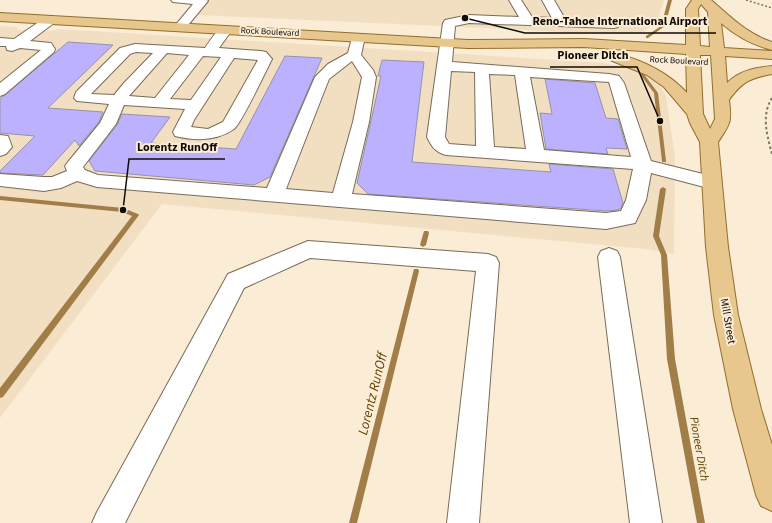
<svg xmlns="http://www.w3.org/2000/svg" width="772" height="523" viewBox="0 0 772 523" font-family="'Source Sans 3',sans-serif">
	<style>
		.built { fill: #f2dfc2 }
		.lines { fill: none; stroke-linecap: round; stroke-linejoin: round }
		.stream { fill: #a17e47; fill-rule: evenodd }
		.building { fill: #bcb1fe; stroke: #9592a9 }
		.minor-casing { stroke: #796b57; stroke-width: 2 }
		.major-casing { stroke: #926d2d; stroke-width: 2 }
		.path-far1 { stroke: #7e7466; stroke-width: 1.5; stroke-dasharray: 2 2; stroke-linecap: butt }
		.path { stroke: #7e7466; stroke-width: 2; stroke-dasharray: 2.5 2.5; stroke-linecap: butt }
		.minor { fill: #fff; fill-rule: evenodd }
		.major { fill: #e8c78e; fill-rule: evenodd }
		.labels { text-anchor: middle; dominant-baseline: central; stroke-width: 4; stroke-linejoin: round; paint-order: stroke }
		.far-street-label { font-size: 9px; fill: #0f0a04; stroke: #fbecd5 }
		.street-label { font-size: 11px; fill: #0f0a04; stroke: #fbecd5 }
		.water-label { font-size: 12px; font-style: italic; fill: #644406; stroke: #fbecd5 }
		.near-water-label { font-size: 14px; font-style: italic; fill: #644406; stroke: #fbecd5 }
		.leader { fill: none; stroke: #0f0a04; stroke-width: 1.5 }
		.callout-dot { fill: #0f0a04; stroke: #fbecd5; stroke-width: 1.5 }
		.callout-label { font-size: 12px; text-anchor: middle; font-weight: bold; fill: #0f0a04; stroke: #fbecd5; stroke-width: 4; stroke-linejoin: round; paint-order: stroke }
	</style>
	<rect width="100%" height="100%" fill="#fbecd5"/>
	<!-- built -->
	<path class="built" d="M209 0H664L657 22 640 34H611L197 15Z
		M0 26 15 27 19 30 50 31 59 29 94 31 604 63 631 68 659 83 666 96 675 158 674 254 645 249 162 204 0 418Z"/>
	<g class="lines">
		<!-- stream -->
		<path class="stream" d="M668 0H672L665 26 648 38H646V36L661 26Z
			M641 73H643L658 93 666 161V162H662V161L654 93 640 74Z
			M663 187 666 189 659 236 667 255 675 359 705 523H697L667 359 661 255 653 236 660 189Z
			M0 196 123 208 138 214 139 215 3 397 0 398V388L132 216 122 212 0 200Z
			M424 231H428L429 233 426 245 423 247 420 245Z
			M414 269H418L419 271 357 523H349Z"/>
	</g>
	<!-- building -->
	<path class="building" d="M68 42 113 45 48 108 103 112 99 122 79 146 75 140 43 175 0 173V171L35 136 0 133V99Z
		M285 56 322 58 270 177 254 185 95 171 89 161 117 125 122 114 170 117 151 143 236 149Z
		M382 60 424 62 412 162 551 172 549 164 613 169 623 203 621 208 618 210 606 211 368 194 357 183 381 76H378Z
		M545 79 595 83 606 118 618 119 627 149 606 148 608 154 546 149 540 113 552 114Z"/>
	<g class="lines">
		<!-- minor casing -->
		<g class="minor-casing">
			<path id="minor" d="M171 0H207L208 1 184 30H176L174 27 193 4 173 2Z
				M509 0H521L532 17 552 18 542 0H554L565 19 614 20 618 21 620 24 618 27 614 28 469 23 455 26 452 62 609 74 619 76 624 83 651 161 719 178 721 183 719 188 712 189 651 173 646 200 635 223 606 229 97 187 77 181 61 188 44 191 0 186V174L44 177H52L67 171 65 166 68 162 100 123 109 104 77 101 74 98 76 92 120 48 135 44 205 48C212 39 219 24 231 27L232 30 219 48 261 51 266 52 272 59C266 71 241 124 234 129 217 141 195 141 175 136L173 132 185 109 124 105 116 124 83 167 85 170 98 175 267 188 315 77 328 64 348 53 353 34H363L365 37 361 55 373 70 376 77 369 122 352 194 606 213 621 211 626 200 633 169 446 155C435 152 432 147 427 137L443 23 445 20 469 15 519 17ZM136 52 153 53 124 83 114 95 91 94 130 54ZM167 53 189 55 155 98 129 96ZM203 56 221 57 191 100 170 99ZM234 58 258 60 223 122 208 129 191 127 194 120ZM352 61 362 77 353 122 333 193 286 189 329 79ZM451 71 475 72 476 146 449 144 445 137ZM489 74 515 75 526 149 494 147ZM530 77 609 82 631 157 544 150Z
				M50 16 54 17 56 20 54 23 30 41 51 43 55 49 54 52 5 94 0 96V83L41 50 20 48 12 51 7 50 6 46H0V38L14 39 46 17Z
				M0 135 8 136 12 147 6 154 0 156Z
				M308 241 488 254 496 257 499 263 479 523H447L476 271 310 258 244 288 125 523H92L97 512 228 274Z
				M609 248 617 251 620 257 662 523H630L598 257 601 251Z"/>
		</g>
		<!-- major casing -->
		<g class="major-casing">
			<path id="major" d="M692 0H711C731 17 747 34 772 42V50C752 45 736 36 721 23L724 48 772 51V59L725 56 727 83C740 70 755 68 772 66V74C750 78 742 82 729 100 732 123 730 124 718 142L728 247 738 315 761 409 772 445V511L761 506 756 495 733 409 714 315 706 247 700 142 690 123 687 114 664 87 647 75 610 60 608 57 610 54 615 53C642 60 668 72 687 93L686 54 584 47 468 48 0 21V13L468 40 584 39 686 45V9ZM701 4 708 12 710 47 700 46 698 9ZM700 55H711L715 119 710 129 703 114Z"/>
		</g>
		<!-- path-far1 -->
		<path class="path-far1" d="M746 0 772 8"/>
		<!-- path -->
		<path class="path" d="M772 98C761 115 767 135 772 154"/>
		<!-- minor -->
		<use href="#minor" class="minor"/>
		<!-- major -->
		<use href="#major" class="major"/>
	</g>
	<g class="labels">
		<!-- far-street labels -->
		<g class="far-street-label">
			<text transform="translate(270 32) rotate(3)">Rock Boulevard</text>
			<text transform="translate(679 61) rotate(3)">Rock Boulevard</text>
		</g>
		<!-- street labels -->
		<g class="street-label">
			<text transform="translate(728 321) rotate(80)">Mill Street</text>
		</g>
		<!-- water labels -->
		<g class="water-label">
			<text transform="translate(699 449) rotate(80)">Pioneer Ditch</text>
		</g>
		<!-- near-water labels -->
		<g class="near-water-label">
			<text transform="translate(373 394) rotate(-76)">Lorentz RunOff</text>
		</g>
	</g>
	<!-- callouts -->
	<path class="leader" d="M465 18L525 33H716M660 121L637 67H550M123 210L129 159H225"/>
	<g class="callout-dot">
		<circle cx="465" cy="18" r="4"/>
		<circle cx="660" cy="121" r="4"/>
		<circle cx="123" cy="210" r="4"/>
	</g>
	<g class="callout-label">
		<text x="620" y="25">Reno-Tahoe International Airport</text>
		<text x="593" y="59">Pioneer Ditch</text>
		<text x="177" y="151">Lorentz RunOff</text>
	</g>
</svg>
